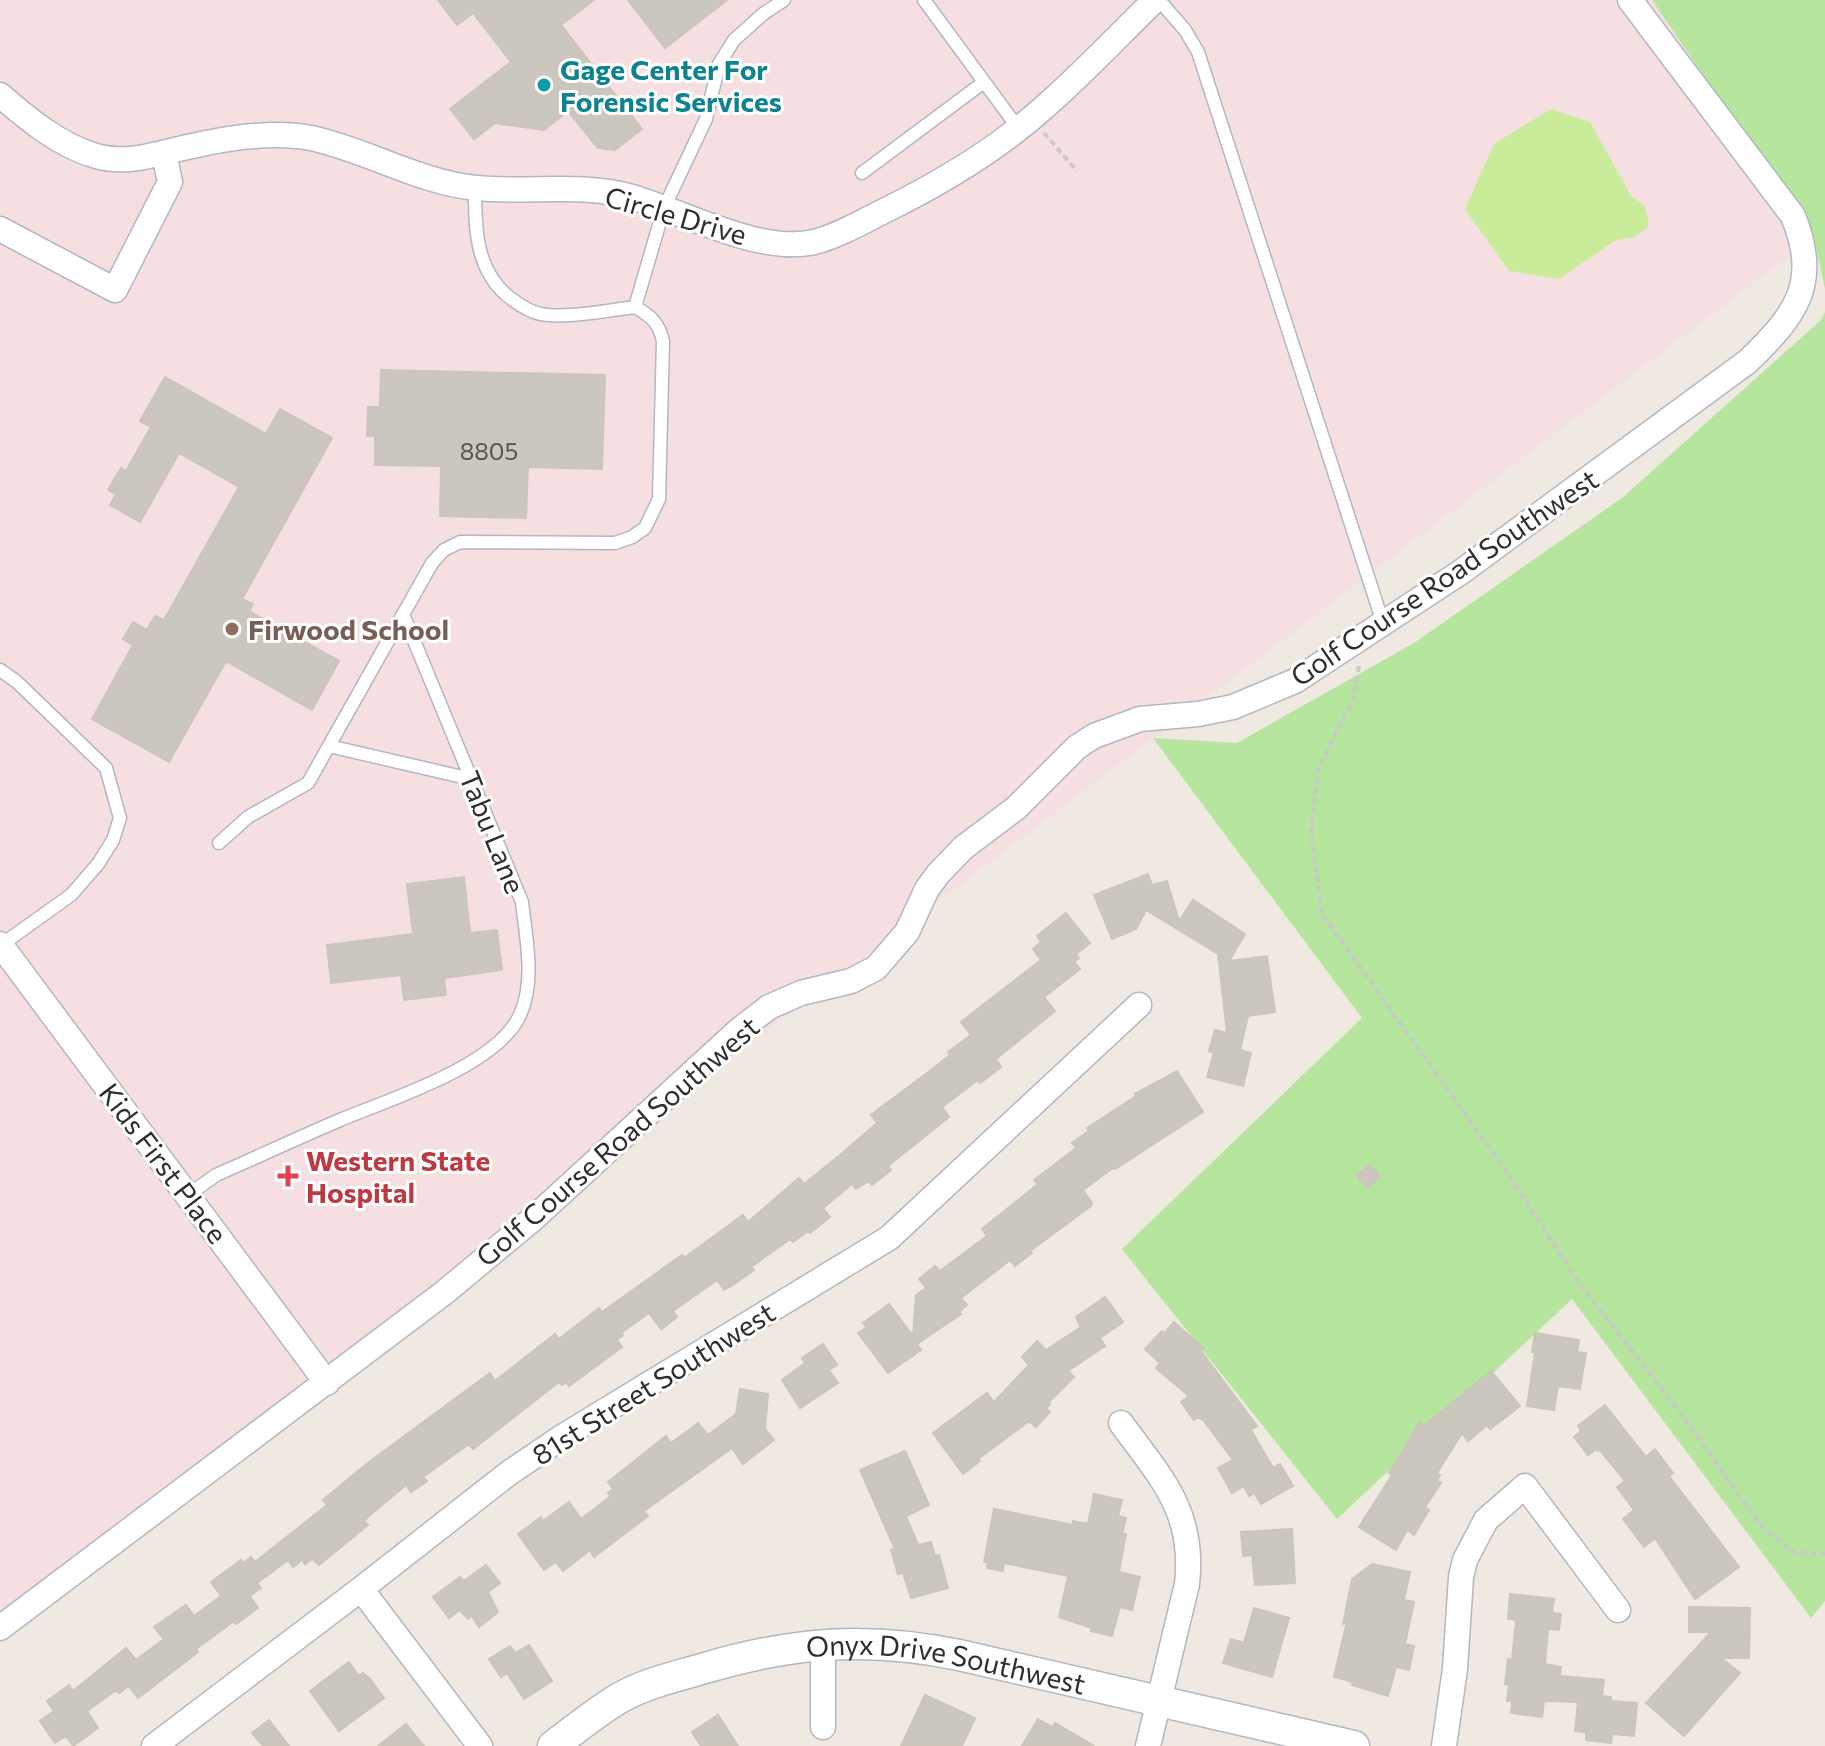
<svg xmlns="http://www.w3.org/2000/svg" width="1825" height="1746" viewBox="0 0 1825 1746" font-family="Commissioner,sans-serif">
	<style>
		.medical { fill: #f5dfe0 }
		.green { fill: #b6e59e }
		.pitch { fill: #c9ec9a }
		.building { fill: #cbc7bf; stroke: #cbc5ba; stroke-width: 2 }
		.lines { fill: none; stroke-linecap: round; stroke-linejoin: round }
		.service-casing { stroke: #b4b7c1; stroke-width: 15 }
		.minor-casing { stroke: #b4b7c1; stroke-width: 27 }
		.tertiary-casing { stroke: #b4b7c1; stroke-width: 33 }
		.path { stroke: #c9c9c9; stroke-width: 4; stroke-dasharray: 6 4; stroke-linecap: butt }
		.service { stroke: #fff; stroke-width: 12 }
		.minor { stroke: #fff; stroke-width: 24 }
		.tertiary { stroke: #fff; stroke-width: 30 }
		.culture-dot { fill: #0f9aa8; stroke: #fff; stroke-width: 3 }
		.education-dot { fill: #8d6e63; stroke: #fff; stroke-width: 3 }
		.health-dot { fill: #e0444e; stroke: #fff; stroke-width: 3 }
		.labels { text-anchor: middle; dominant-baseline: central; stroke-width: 6; stroke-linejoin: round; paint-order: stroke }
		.number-label { font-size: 24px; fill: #555452 }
		.culture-label { font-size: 28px; font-weight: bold; fill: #0d838f; stroke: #fff; text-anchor: start }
		.street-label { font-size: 28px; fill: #2e2e2e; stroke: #fff }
		.education-label { font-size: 28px; font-weight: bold; fill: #785e54; stroke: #fff; text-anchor: start }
		.health-label { font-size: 28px; font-weight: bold; fill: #be3a42; stroke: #fff; text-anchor: start }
	</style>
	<rect width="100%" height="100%" fill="#efe9e1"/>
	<!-- medical -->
	<path class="medical" d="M0 0H1652L1814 237 0 1613Z"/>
	<!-- green -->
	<path class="green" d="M1652 0H1825V289L1814 237Z
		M1825 312V1601L1811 1618 1572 1299 1337 1519 1122 1249 1362 1018 1153 738 1237 743 1414 643 1622 498 1821 320Z"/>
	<!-- pitch -->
	<path class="pitch" d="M1551 109 1590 122 1631 196 1645 206 1649 226 1635 237 1616 240 1559 279 1509 271 1465 209 1494 144Z"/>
	<!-- building -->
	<path class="building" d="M438 0H594L561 25 642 129 615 150 598 148 568 111 544 130 495 123 474 139 450 109 511 62 473 13 457 25Z
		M628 0H727L665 48Z
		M381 370 605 375 602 469 528 467 526 518 440 516 441 466 375 465V436H367L368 407H380Z
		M165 377 266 434 280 409 332 438 242 599 253 604 249 611 339 661 312 710 226 661 169 762 92 719 133 645 123 639 133 622 147 630 155 616 164 620 239 487 179 453 140 522 110 505 116 494 108 490 121 468 126 471 151 427 140 421Z
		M1148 874 1152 885 1167 881 1179 921 1193 900 1245 934 1229 961 1267 956 1275 1012 1248 1016 1240 1050 1251 1053 1243 1086 1207 1077 1214 1053 1209 1051 1215 1030 1227 1033 1218 954 1146 910 1136 929 1112 939 1094 895Z
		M464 877 470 933 497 930 502 970 444 978 446 995 404 1000 401 975 331 983 327 945 413 934 407 884Z
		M1066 913 1090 943 1076 954 1079 958 1074 962 1080 969 1044 997 1055 1011 996 1059 1001 1067 980 1083 978 1080 942 1107 949 1117 888 1166 891 1170 872 1185 869 1181 856 1189 852 1184 823 1208 830 1217 810 1233 808 1231 793 1242 790 1239 751 1267 754 1270 733 1285 724 1290 717 1280 673 1311 677 1317 661 1329 649 1313 621 1333 623 1335 617 1340 622 1347 569 1386 566 1382 562 1385 559 1382 473 1449 469 1444 423 1477 427 1481 411 1492 406 1485 369 1516 364 1521 368 1525 319 1565 312 1559 305 1564 302 1560 293 1567 288 1560 257 1583 261 1588 250 1596 258 1608 236 1624 234 1621 196 1649 198 1652 138 1698 129 1686 119 1693 116 1690 87 1711 98 1728 73 1746 66 1736 55 1743 40 1721 54 1711 47 1701 69 1685 73 1691 126 1648 136 1660 164 1639 154 1627 186 1605 194 1616 221 1596 211 1582 241 1560 243 1563 251 1557 255 1562 327 1505 323 1500 369 1462 490 1373 495 1381 555 1334 559 1339 599 1308 602 1312 682 1255 684 1258 743 1215 748 1222 799 1178 804 1184 840 1155 877 1123 871 1115 931 1070 950 1055 948 1052 971 1035 961 1022 1041 960 1033 949 1041 942 1037 936Z
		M1177 1071 1203 1112 1115 1169 1113 1168 1083 1190 1092 1203 1091 1206 1030 1251 1032 1253 1015 1266 1010 1260 961 1298 967 1305 959 1312 961 1314 917 1344 921 1350 888 1373 858 1333 867 1327 863 1323 889 1304 913 1336 916 1295 926 1288 919 1279 935 1266 940 1271 987 1236 982 1229 1038 1184 1034 1180 1076 1148 1072 1143 1089 1131 1087 1128 1136 1096 1135 1094Z
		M1370 1165 1380 1177 1368 1188 1357 1175Z
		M1105 1297 1123 1322 1100 1338 1105 1346 1068 1371 1074 1377 1049 1402 1050 1404 1046 1409 1050 1412 1036 1427 1029 1421 978 1459 980 1461 963 1474 933 1433 987 1393 994 1402 1029 1365 1022 1357 1037 1341 1046 1350 1081 1327 1076 1317Z
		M1174 1322 1203 1348 1201 1351 1257 1426 1251 1430 1273 1468 1280 1464 1293 1486 1261 1504 1254 1493 1249 1496 1244 1486 1232 1493 1218 1468 1233 1460 1204 1421 1198 1417 1194 1420 1181 1402 1189 1396 1156 1368 1160 1363 1145 1349 1162 1331 1165 1333Z
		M1535 1333 1579 1340 1577 1352 1586 1353 1580 1389 1558 1386 1554 1410 1527 1406 1535 1352H1532Z
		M823 1344 837 1365 829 1370 838 1383 800 1408 782 1380 805 1363 802 1358Z
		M1491 1371 1520 1406 1490 1429 1487 1425 1468 1441 1462 1433 1437 1473 1440 1475 1437 1480 1441 1483 1425 1507 1429 1510 1414 1535 1407 1530 1396 1550 1359 1527 1392 1475 1389 1473 1420 1422 1425 1425Z
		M740 1389 768 1394 765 1429 774 1440 743 1464 732 1448 644 1511 648 1516 594 1557 590 1550 563 1571 556 1562 544 1570 518 1534 541 1517 543 1521 569 1502 581 1519 611 1496 608 1493 613 1489 608 1482 666 1436 671 1443 698 1423 708 1435 736 1414Z
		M1605 1405 1646 1457 1655 1449 1673 1473 1669 1476 1739 1567 1695 1599 1655 1538 1644 1547 1623 1519 1634 1510 1617 1487 1625 1481 1600 1450 1598 1451 1596 1449 1588 1455 1574 1437 1581 1431 1578 1426Z
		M905 1451 929 1505 906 1516 918 1545 931 1542 935 1556 939 1555 948 1588 911 1598 903 1573 898 1574 891 1550 895 1549 860 1470Z
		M1094 1494 1122 1500 1118 1516 1126 1518 1122 1534H1126L1119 1572 1140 1577 1132 1610 1120 1607 1112 1636 1091 1631 1092 1628 1059 1617 1068 1576 1004 1563 1003 1571 987 1568 988 1562H984L994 1509 1073 1525V1521L1088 1524Z
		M1292 1529 1295 1583 1255 1585 1252 1555 1243 1556 1241 1532Z
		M1372 1564 1410 1572 1404 1600 1414 1602 1405 1644 1414 1646 1409 1670 1396 1667 1388 1696 1352 1685 1353 1683 1347 1680 1334 1677 1347 1621 1343 1624 1352 1579Z
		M486 1565 500 1583 488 1592 498 1612 479 1627 472 1616 468 1619 460 1610 449 1618 433 1597 460 1577 464 1581Z
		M1510 1594 1554 1599 1552 1613 1561 1614 1559 1630 1548 1629 1545 1664 1561 1667 1560 1676 1604 1680 1602 1696 1611 1697V1701L1637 1703 1634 1736 1612 1734 1611 1743 1586 1740V1732L1575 1731 1578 1702 1544 1701 1542 1717 1511 1713 1512 1701H1507L1509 1685 1505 1684 1508 1659 1512 1660 1516 1620 1508 1619Z
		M1689 1607 1750 1608 1749 1658H1721L1740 1673 1684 1736 1646 1703 1711 1632H1689Z
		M1254 1608 1289 1618 1272 1677 1223 1663 1231 1639 1244 1643Z
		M529 1645 552 1681 524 1699 507 1673 501 1677 489 1659 510 1646 515 1653Z
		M349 1662 359 1676 363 1673 370 1679 384 1698 339 1731 310 1691Z
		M925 1695 975 1718 962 1746H901Z
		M718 1715 738 1746H701L692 1732Z
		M1038 1719 1052 1727 1055 1723 1094 1746H1022Z
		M269 1720 289 1746H263L252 1733Z
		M406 1724 424 1746H378Z"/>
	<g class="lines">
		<!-- service casing -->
		<g class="service-casing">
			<path id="service" d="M924 0 1018 128
				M1159 0 1185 30 1198 52 1383 623
				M862 173 984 82
				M475 188C475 227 475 270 509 297 518 304 529 312 541 314 565 319 610 310 635 307L664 208 706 119 719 64 734 40 763 14 784 0
				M0 670 17 682 106 768 120 818 113 840 98 864 71 895 1 945
				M329 746 471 779
				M219 843 248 817 308 783 432 563 444 550 460 542 615 543 632 537 645 528 659 499 663 341C659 323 651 316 635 307
				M188 1195 216 1175C257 1157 298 1138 340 1120 390 1099 494 1067 519 1017 536 983 526 938 522 902L403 614"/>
		</g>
		<!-- minor casing -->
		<g class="minor-casing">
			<path id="minor" d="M0 95C28 119 60 146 96 156 130 166 164 151 197 145 233 137 275 131 311 138 367 150 418 182 476 188 527 193 580 183 629 196 682 211 760 255 814 242 838 236 862 222 884 211 943 182 1001 147 1049 103 1086 70 1120 34 1155 0
				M0 229 115 290 170 182 164 153
				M0 944 327 1383
				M1121 1423C1161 1478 1195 1511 1187 1584L1148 1746
				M361 1589 480 1746
				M0 1628 445 1292 534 1218 738 1031 769 1007 801 993 851 981 876 968 907 932 927 889 938 874 963 848 1016 808 1077 747 1094 736 1140 719 1198 714 1233 707 1295 681 1461 572 1747 362C1795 316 1821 284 1793 216L1630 0
				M823 1643V1727
				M154 1746 361 1589 509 1473 562 1437 889 1238 1139 1005
				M1444 1746 1455 1669 1461 1577 1465 1560 1486 1520 1525 1486 1618 1610"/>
		</g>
		<!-- tertiary casing -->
		<g class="tertiary-casing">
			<g id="tertiary">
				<path id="s1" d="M553 1746C574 1730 595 1713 618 1699 645 1683 675 1677 705 1668 793 1642 868 1636 959 1655L1354 1746"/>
			</g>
		</g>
		<!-- path -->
		<path class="path" d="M1044 133 1077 171
			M1359 666 1353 699 1318 770 1311 833 1322 914 1503 1167 1579 1283 1686 1420 1760 1525 1794 1552 1825 1554"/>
		<!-- service -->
		<use href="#service" class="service"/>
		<!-- minor -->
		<use href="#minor" class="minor"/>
		<!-- tertiary -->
		<use href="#tertiary" class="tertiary"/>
	</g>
	<!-- markers -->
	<circle class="culture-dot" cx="544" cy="85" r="8"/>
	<circle class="education-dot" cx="232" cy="629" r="8"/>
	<path class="health-dot" d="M284 1164h8v8h8v8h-8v8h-8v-8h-8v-8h8z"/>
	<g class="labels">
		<!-- number labels -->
		<g class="number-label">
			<text x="489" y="450">8805</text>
		</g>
		<!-- culture labels -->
		<g class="culture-label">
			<text x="560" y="69">Gage Center For<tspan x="560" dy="32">Forensic Services</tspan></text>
		</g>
		<!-- street labels -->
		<g class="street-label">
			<text transform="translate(676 215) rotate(16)">Circle Drive</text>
			<text transform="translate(1444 577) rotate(-34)">Golf Course Road Southwest</text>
			<text transform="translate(493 832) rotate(68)">Tabu Lane</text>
			<text transform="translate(617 1141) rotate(-41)">Golf Course Road Southwest</text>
			<text transform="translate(164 1163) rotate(53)">Kids First Place</text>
			<text transform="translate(653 1383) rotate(-32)">81st Street Southwest</text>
			<text stroke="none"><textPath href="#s1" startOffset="418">Onyx Drive Southwest</textPath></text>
		</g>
		<!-- education labels -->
		<g class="education-label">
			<text x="248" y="629">Firwood School</text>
		</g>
		<!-- health labels -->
		<g class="health-label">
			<text x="306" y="1160">Western State<tspan x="306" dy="32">Hospital</tspan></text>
		</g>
	</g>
</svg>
